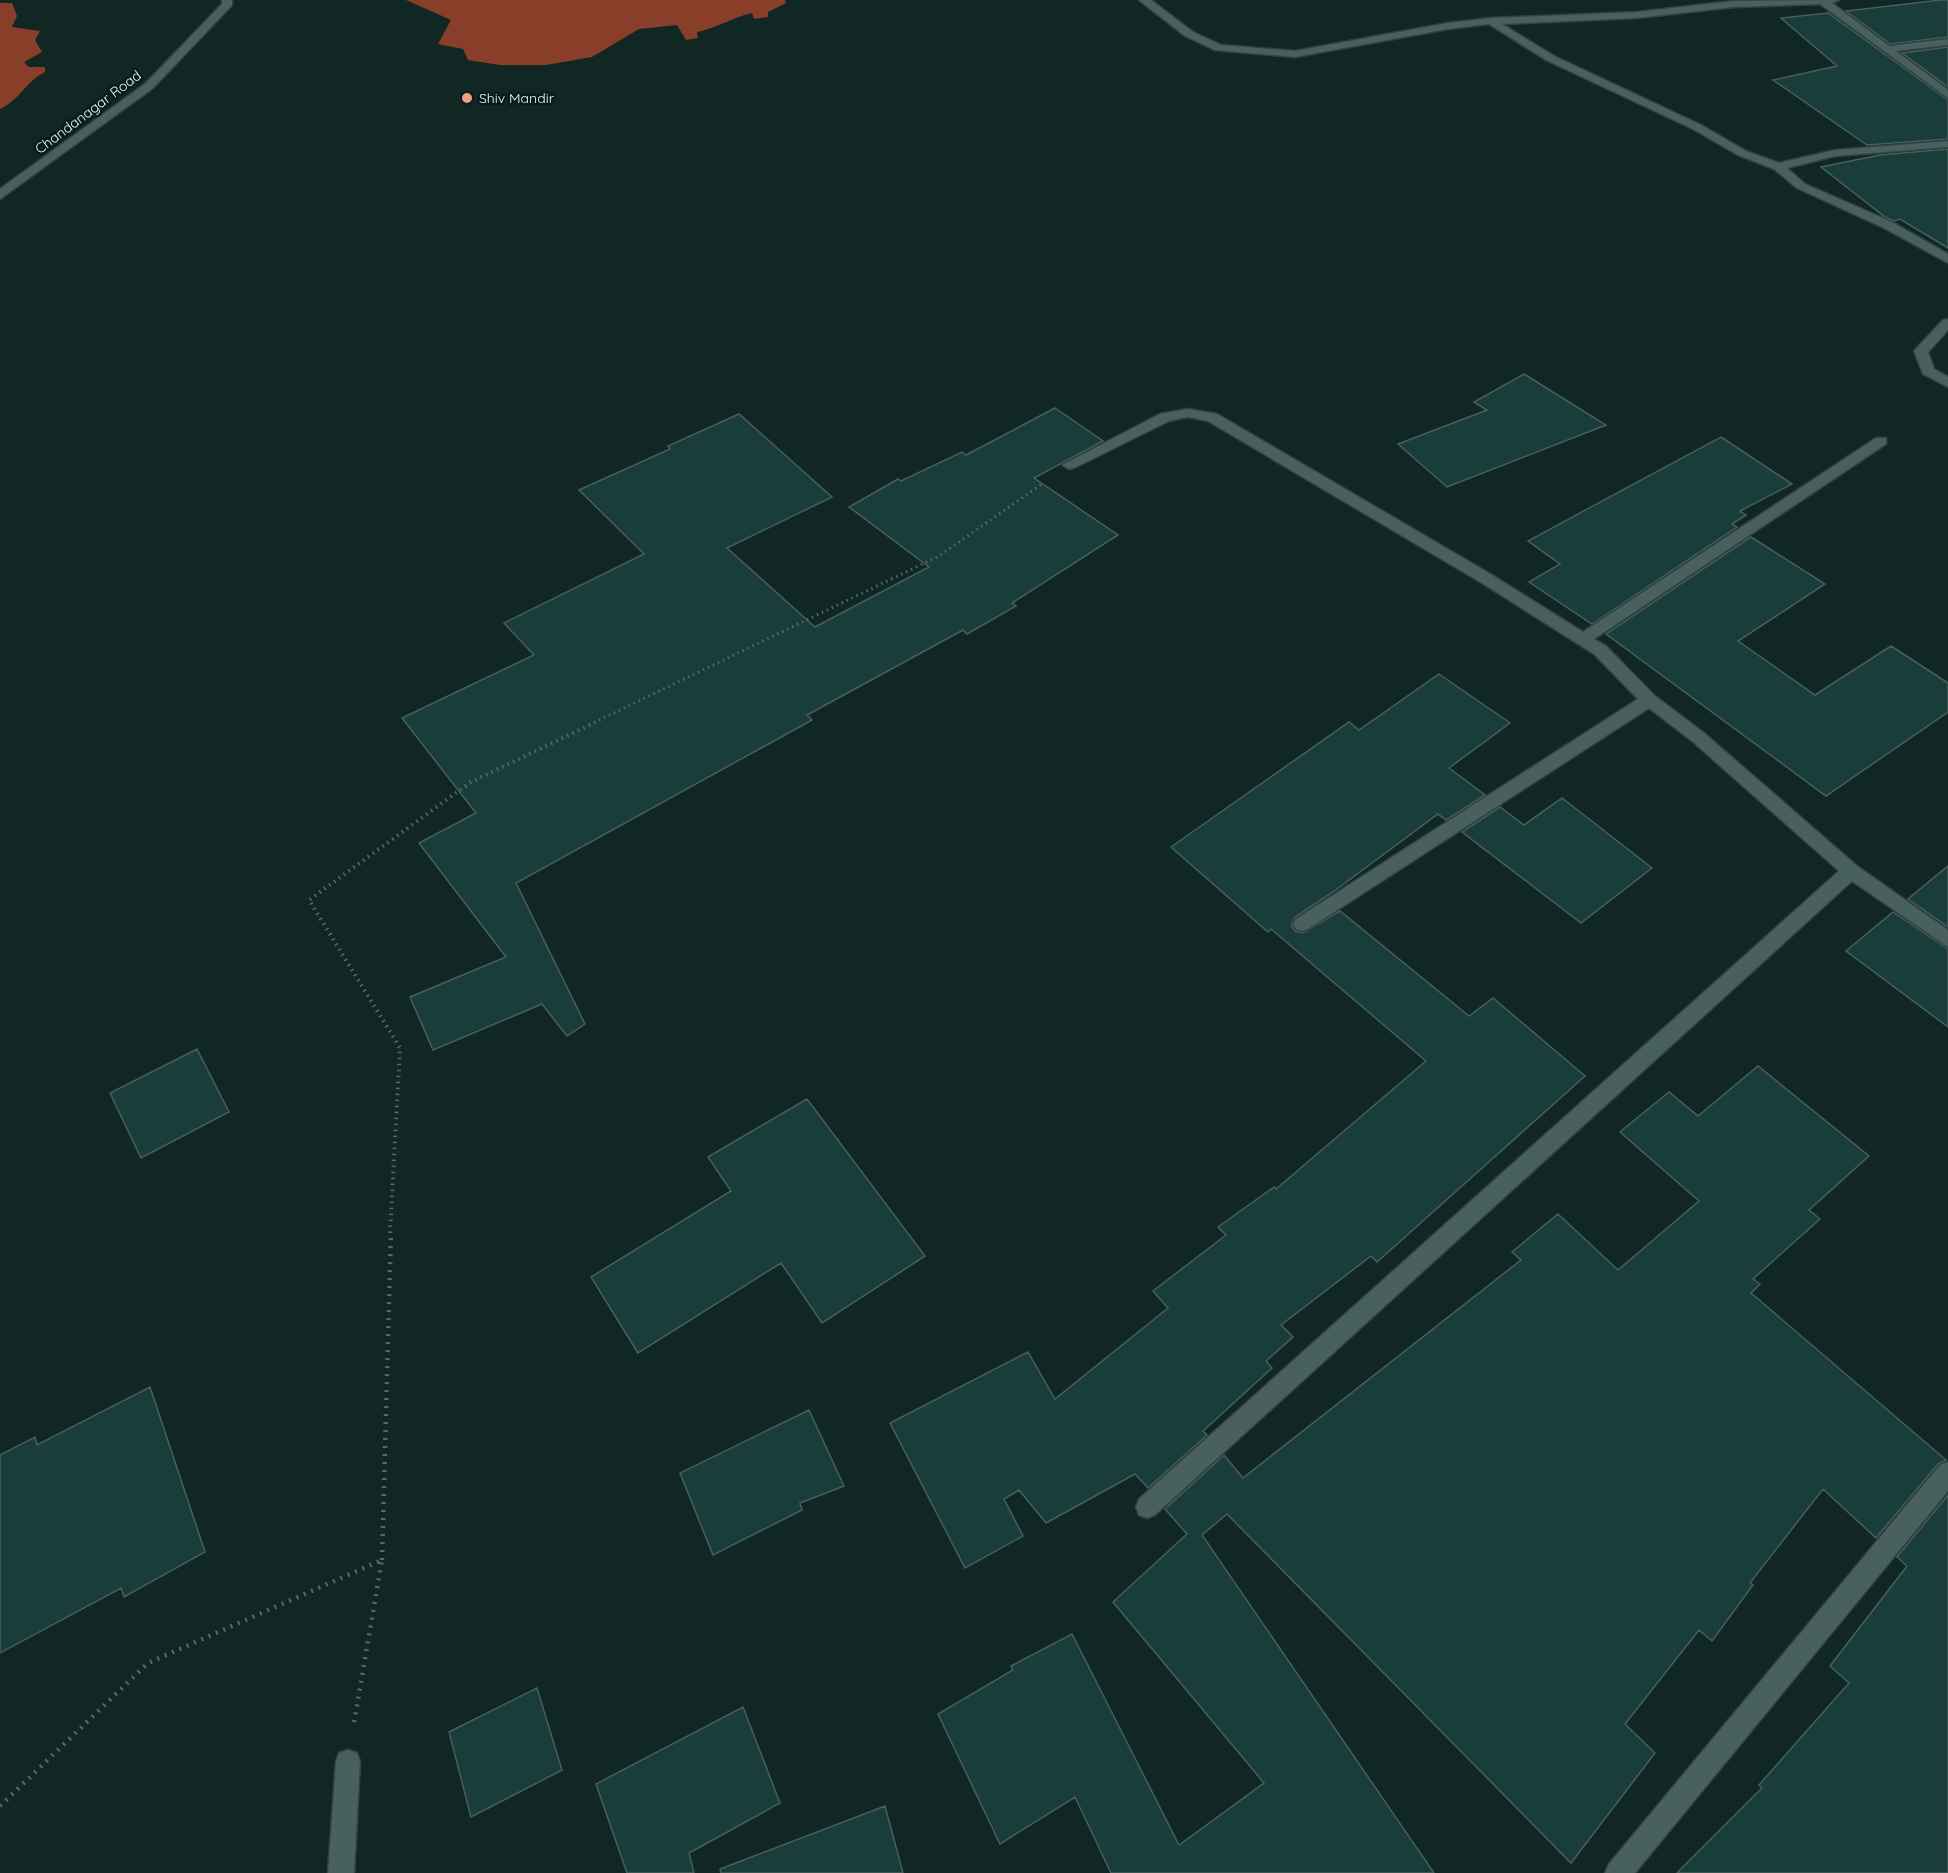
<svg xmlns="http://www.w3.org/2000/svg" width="1948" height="1873" viewBox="0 0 1948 1873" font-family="Quicksand,sans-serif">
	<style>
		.water { fill: #893e29 }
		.building { fill: #183d3a; stroke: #485f5d; stroke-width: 1.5 }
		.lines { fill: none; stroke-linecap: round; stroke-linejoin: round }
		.minor-casing { stroke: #334240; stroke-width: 3 }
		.path-far2 { stroke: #576a67; stroke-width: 3; stroke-dasharray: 1.5 4; stroke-linecap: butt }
		.path-far1 { stroke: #576a67; stroke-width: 4; stroke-dasharray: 1.5 4.5; stroke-linecap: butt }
		.path { stroke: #576a67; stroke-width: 4.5; stroke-dasharray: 2 6; stroke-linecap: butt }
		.minor { fill: #49615e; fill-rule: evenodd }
		.poi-dot { fill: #f39f86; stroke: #071d1b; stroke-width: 2 }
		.labels { text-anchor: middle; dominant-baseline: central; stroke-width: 5; stroke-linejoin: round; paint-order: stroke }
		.far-poi-label { font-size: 14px; fill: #e8f5f3; stroke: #071d1b; text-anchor: start }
		.far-street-label { font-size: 14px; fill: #e8f5f3; stroke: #071d1b }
	</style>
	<rect width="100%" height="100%" fill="#112724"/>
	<!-- water -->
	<path class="water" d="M406 0H785L786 3 768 12V17L754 19 752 13C731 18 717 28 697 32L698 38 686 40 677 25 639 29 592 57 546 65H500L468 60 463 49 438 44 451 20Z
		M0 3H12L17 16 12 27 40 31 35 40 42 52 24 62 29 67H45V72C25 82 20 100 0 109Z"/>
	<!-- building -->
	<path class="building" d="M1941 0H1948V37L1890 44 1846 11Z
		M1828 13 1948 100V139L1867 145 1773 80 1837 66 1781 18Z
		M1948 47V87L1902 53Z
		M1948 149V248L1900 219 1894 221 1885 217 1821 167 1880 155Z
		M1524 374 1606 425 1447 487 1398 444 1487 410 1474 402Z
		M1055 408 1103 441 1034 478 1118 535 1012 603 1016 606 967 634 963 630 807 715 812 720 516 883 585 1024 567 1036 542 1004 433 1050 410 997 506 957 419 843 476 813 402 718 534 655 504 623 644 554 579 490 670 449 668 446 739 414 832 497 727 548 815 627 929 567 849 507 898 479 901 481 962 452 966 455Z
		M1721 437 1792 484 1740 511 1746 515 1732 524 1737 527 1592 624 1529 582 1560 564 1528 541Z
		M1751 537 1825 584 1738 641 1815 695 1891 646 1948 683V712L1826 796 1606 634Z
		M1439 674 1510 723 1449 768 1485 795 1446 820 1438 814 1333 892 1295 917 1291 925 1295 931 1303 933 1340 911 1469 1016 1493 998 1585 1076 1377 1262 1371 1256 1281 1325 1293 1337 1266 1361 1272 1368 1203 1431 1207 1435 1148 1488 1135 1474 1046 1523 1019 1490 1004 1499 1023 1536 965 1568 890 1423 1028 1352 1055 1399 1168 1308 1153 1291 1226 1235 1218 1227 1274 1187 1276 1189 1426 1061 1271 929 1268 932 1171 847 1349 722 1359 730Z
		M1562 798 1652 868 1581 923 1462 832 1500 807 1524 825Z
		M1948 866V927L1908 899Z
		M1893 912 1948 949V1027L1846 951Z
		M197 1049 229 1112 141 1158 110 1093Z
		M1758 1066 1869 1156 1809 1210 1820 1219 1753 1279 1760 1284 1751 1293 1946 1460 1938 1464 1876 1538 1823 1489 1750 1583 1753 1585 1712 1641 1699 1630 1625 1724 1655 1753 1571 1863 1227 1514 1202 1535 1434 1873H1111L1075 1797 1000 1844 938 1714 1013 1670 1011 1666 1072 1634 1179 1845 1264 1783 1113 1602 1187 1534 1165 1509 1224 1455 1243 1478 1521 1260 1512 1252 1558 1214 1618 1270 1699 1201 1620 1132 1669 1092 1698 1116Z
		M807 1099 925 1256 822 1323 781 1263 638 1353 591 1277 731 1191 708 1157Z
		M150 1387 205 1552 124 1597 121 1588 0 1653V1455L35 1437 37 1445Z
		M809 1410 844 1486 800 1503 802 1510 713 1555 680 1473Z
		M1948 1495V1873H1677L1762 1788 1759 1785 1849 1683 1830 1666 1907 1566 1897 1557Z
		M537 1688 562 1770 471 1817 449 1732Z
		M743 1707 780 1803 689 1853 694 1873H627L596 1784Z
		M885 1806 903 1873H721L720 1869Z"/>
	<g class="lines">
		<!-- minor casing -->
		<g class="minor-casing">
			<path id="minor" d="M222 0H232V5L153 88 0 199V189L145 84 222 4Z
				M1139 0H1151L1193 32 1221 45 1295 51 1448 23 1491 18 1637 12 1734 1 1839 0 1832 3 1889 46 1948 39V45L1896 51 1948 90V98L1820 4 1734 7 1637 18 1502 24 1554 56 1701 125 1746 151 1779 163 1835 150 1948 141V147L1835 156 1787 168 1805 184 1892 222 1948 254V263L1884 228 1797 188 1774 169 1738 155 1693 129 1546 60 1489 24 1448 29 1295 57 1215 50 1185 36Z
				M1948 319V330L1928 352 1934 369 1948 377V387L1923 374 1914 351 1943 320Z
				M1188 409 1217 414 1492 575 1583 632 1876 438H1886V444L1594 639 1606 646 1655 696 1704 733 1857 866 1948 930V947L1852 881 1155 1515 1147 1518 1139 1515 1136 1507 1139 1499 1839 871 1692 741 1649 708 1308 929 1302 931 1296 929 1293 924 1296 919 1638 699 1594 654 1482 583 1208 421 1188 417 1169 421 1074 468 1069 469 1062 465 1160 414Z
				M1948 1462V1491L1635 1873H1605L1609 1864 1940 1465Z
				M348 1750 357 1753 360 1762 354 1873H328L336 1762 339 1753Z"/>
		</g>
		<!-- path-far2 -->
		<path class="path-far2" d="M589 725 939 556 1042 484"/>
		<!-- path-far1 -->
		<path class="path-far1" d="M390 1233 400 1048 309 900 471 782 592 724"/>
		<!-- path -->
		<path class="path" d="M382 1560 391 1232
			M0 1806 148 1663 382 1560 354 1723"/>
		<!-- minor -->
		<use href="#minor" class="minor"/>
	</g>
	<!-- markers -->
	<circle class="poi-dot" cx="467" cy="98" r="6"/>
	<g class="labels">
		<!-- far-poi labels -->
		<g class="far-poi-label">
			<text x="479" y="98">Shiv Mandir</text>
		</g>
		<!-- far-street labels -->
		<g class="far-street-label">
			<text transform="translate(88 112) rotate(-37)">Chandanagar Road</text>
		</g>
	</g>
</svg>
